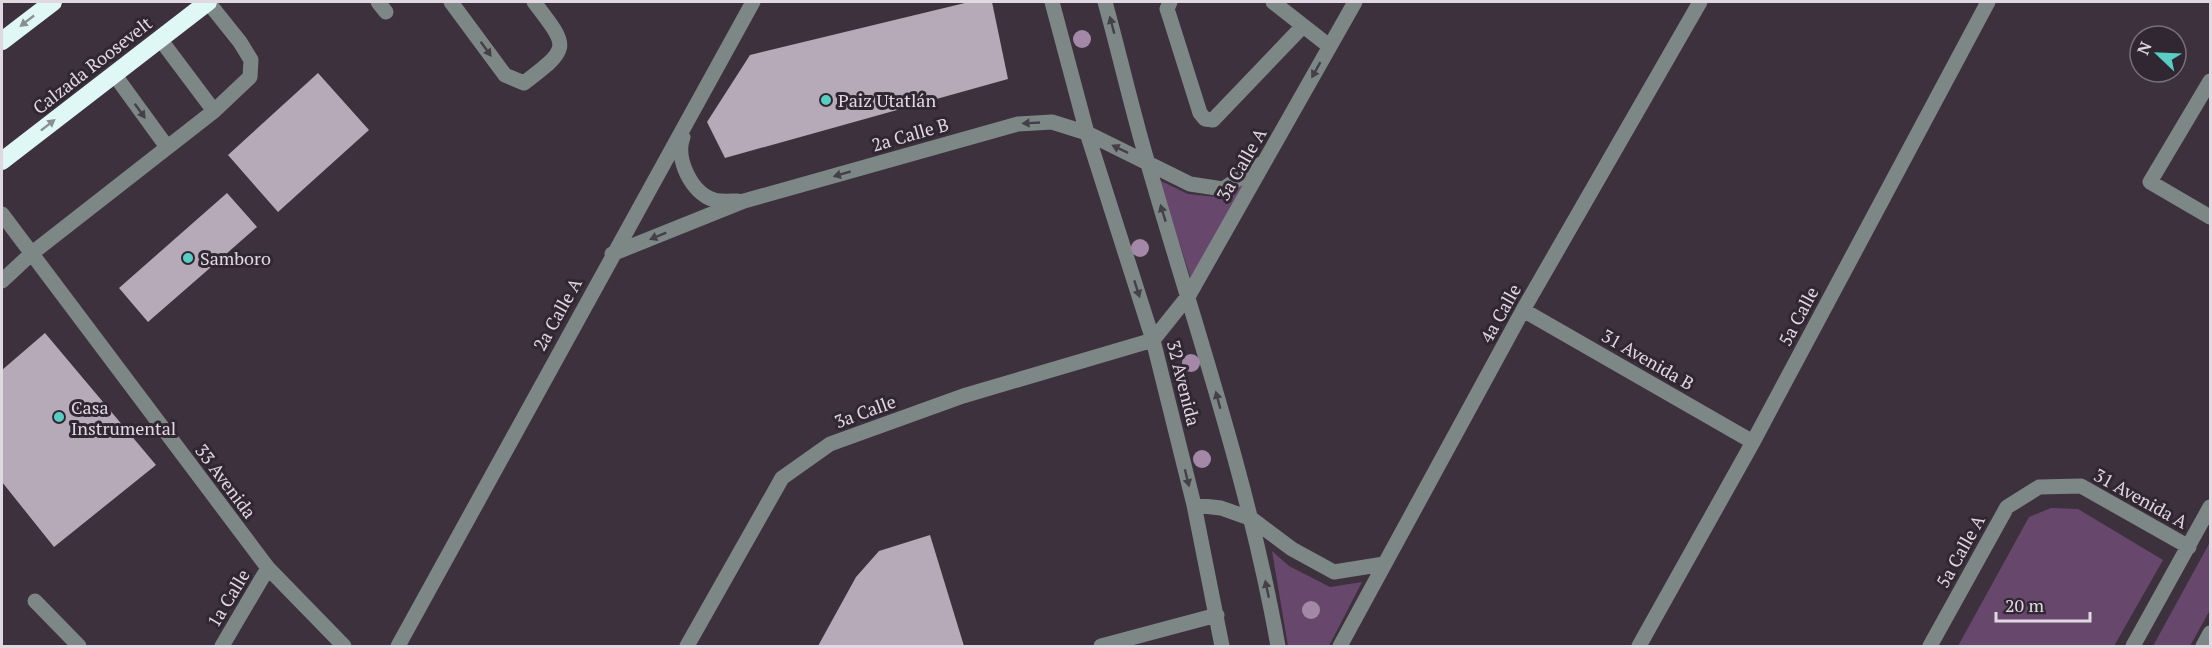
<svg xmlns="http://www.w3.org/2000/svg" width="2212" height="648" viewBox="0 0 2212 648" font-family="'PT Serif',serif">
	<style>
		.green { fill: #68476d }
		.building { fill: #b6a9b8 }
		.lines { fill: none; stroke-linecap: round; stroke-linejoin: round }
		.minor { stroke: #7d8785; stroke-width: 15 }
		.highway { stroke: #dff8f5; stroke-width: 18 }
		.tree { fill: #a389a7 }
		.oneway { fill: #889094 }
		.oneway2 { fill: #443f48 }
		.poi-dot { fill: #57cec1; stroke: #312733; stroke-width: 2 }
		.labels { text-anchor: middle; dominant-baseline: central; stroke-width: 6; stroke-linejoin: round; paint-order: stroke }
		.street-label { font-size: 18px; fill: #e0d9e1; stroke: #312733 }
		.poi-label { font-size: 18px; fill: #e0d9e1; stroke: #312733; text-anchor: start }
	</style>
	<rect width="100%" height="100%" fill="#3c313d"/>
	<!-- green -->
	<path class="green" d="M1250 179 1191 279 1159 180 1188 194 1226 198Z
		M2051 508 2078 509 2163 560 2114 646H1958L2029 517Z
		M2210 542V610L2190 646H2153Z
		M1272 551 1289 566 1330 587 1362 582 1329 646H1288Z"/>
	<!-- building -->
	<path class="building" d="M969 2H992L1008 79 725 158 707 122 750 55Z
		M318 73 369 130 278 212 228 155Z
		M227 193 257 227 148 322 119 288Z
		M45 333 156 465 54 547 2 482V370Z
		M930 535 964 646H818L856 577 879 551Z"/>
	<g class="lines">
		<!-- minor -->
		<path class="minor" d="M378 2 386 12
			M451 2 505 75 524 83C571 47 569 48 534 2
			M1052 2 1087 133 1153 340 1194 505 1222 646
			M1105 2C1120 56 1132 110 1148 164 1194 324 1249 482 1278 646
			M1170 2 1167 9 1170 18 1200 113 1205 119 1213 120 1303 26
			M1273 2 1329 46
			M160 39 214 111
			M114 74 167 147
			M2210 81 2150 182 2210 217
			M683 137C675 158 691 193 714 200 721 202 731 201 738 201
			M2 214 268 568 344 646
			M612 254 744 201 1018 124 1052 122 1087 133 1190 184 1223 189 1264 162
			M2 281 31 254 214 111 250 77 251 60 240 42 208 2
			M1523 310 1753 442
			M1194 505 1221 508 1252 519 1292 549 1334 572 1384 564
			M35 601 79 646
			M222 646 268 568
			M398 646 753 2
			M687 646 782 478 830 444 963 396 1153 340 1189 295 1355 2
			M1101 646 1217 615
			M1340 646 1523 310 1700 2
			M1639 646 1753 442 1988 2
			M1930 646 2007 507 2039 487 2081 486 2189 547
			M2133 646 2210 507
			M2203 646 2210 633"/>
		<!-- highway -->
		<path class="highway" d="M2 41 53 2
			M2 161 208 2"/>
	</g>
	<!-- trees -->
	<g class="tree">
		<circle cx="1082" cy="39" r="9"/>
		<circle cx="1140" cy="248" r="9"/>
		<circle cx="1191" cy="363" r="9"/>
		<circle cx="1202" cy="459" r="9"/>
		<circle cx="1311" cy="610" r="9"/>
	</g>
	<!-- one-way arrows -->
	<defs><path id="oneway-solid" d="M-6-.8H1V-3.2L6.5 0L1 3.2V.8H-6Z" transform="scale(1.5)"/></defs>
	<g class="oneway">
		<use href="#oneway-solid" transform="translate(27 21) rotate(142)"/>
		<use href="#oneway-solid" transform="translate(48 125) rotate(-38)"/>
	</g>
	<g class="oneway2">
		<use href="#oneway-solid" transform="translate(1112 25) rotate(-105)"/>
		<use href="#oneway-solid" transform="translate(486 49) rotate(54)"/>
		<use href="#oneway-solid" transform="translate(1316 70) rotate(119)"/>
		<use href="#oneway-solid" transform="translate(140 111) rotate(54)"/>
		<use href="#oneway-solid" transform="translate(1031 123) rotate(177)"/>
		<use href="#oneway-solid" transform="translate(1120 149) rotate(-154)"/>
		<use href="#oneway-solid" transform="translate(842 174) rotate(164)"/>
		<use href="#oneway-solid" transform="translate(1163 213) rotate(-107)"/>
		<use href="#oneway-solid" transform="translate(658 236) rotate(158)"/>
		<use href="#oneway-solid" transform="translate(1137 289) rotate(72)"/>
		<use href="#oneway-solid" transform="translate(1218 400) rotate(-105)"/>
		<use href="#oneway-solid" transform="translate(1187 478) rotate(76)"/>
		<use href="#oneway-solid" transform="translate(1267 589) rotate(-102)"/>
	</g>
	<!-- markers -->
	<g class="poi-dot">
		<circle cx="826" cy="100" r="6"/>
		<circle cx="188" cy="258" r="6"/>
		<circle cx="59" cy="417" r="6"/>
	</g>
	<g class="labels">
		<!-- street labels -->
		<g class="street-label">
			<text transform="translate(92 65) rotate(-38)">Calzada Roosevelt</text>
			<text transform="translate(910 134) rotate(-16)">2a Calle B</text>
			<text transform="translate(1241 164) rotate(-60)">3a Calle A</text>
			<text transform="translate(1500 313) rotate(-61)">4a Calle</text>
			<text transform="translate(557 314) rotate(-61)">2a Calle A</text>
			<text transform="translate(1798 316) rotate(-62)">5a Calle</text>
			<text transform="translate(1648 359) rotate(30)">31 Avenida B</text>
			<text transform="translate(1184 383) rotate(76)">32 Avenida</text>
			<text transform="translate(865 411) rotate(-20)">3a Calle</text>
			<text transform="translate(226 481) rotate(53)">33 Avenida</text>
			<text transform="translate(2141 498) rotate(29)">31 Avenida A</text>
			<text transform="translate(1960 551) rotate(-61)">5a Calle A</text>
			<text transform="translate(228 598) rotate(-59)">1a Calle</text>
		</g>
		<!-- poi labels -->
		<g class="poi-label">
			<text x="838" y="100">Paiz Utatlán</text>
			<text x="200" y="258">Samboro</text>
			<text x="71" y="407">Casa<tspan x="71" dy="21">Instrumental</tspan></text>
		</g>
	</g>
	<!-- border -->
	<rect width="2212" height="648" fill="none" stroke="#e0d9e1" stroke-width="6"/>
	<!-- north arrow -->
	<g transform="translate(2158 54) rotate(293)"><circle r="28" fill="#312733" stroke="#776e79" stroke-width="1.5"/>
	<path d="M0-4.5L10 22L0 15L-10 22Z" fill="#57cec1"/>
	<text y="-9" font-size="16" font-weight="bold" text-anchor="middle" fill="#e0d9e1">N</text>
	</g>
	<!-- scale -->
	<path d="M1996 612v9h94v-9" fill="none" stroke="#e0d9e1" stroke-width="3"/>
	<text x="2005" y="612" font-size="18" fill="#e0d9e1" stroke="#312733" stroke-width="4.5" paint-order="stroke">20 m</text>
</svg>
